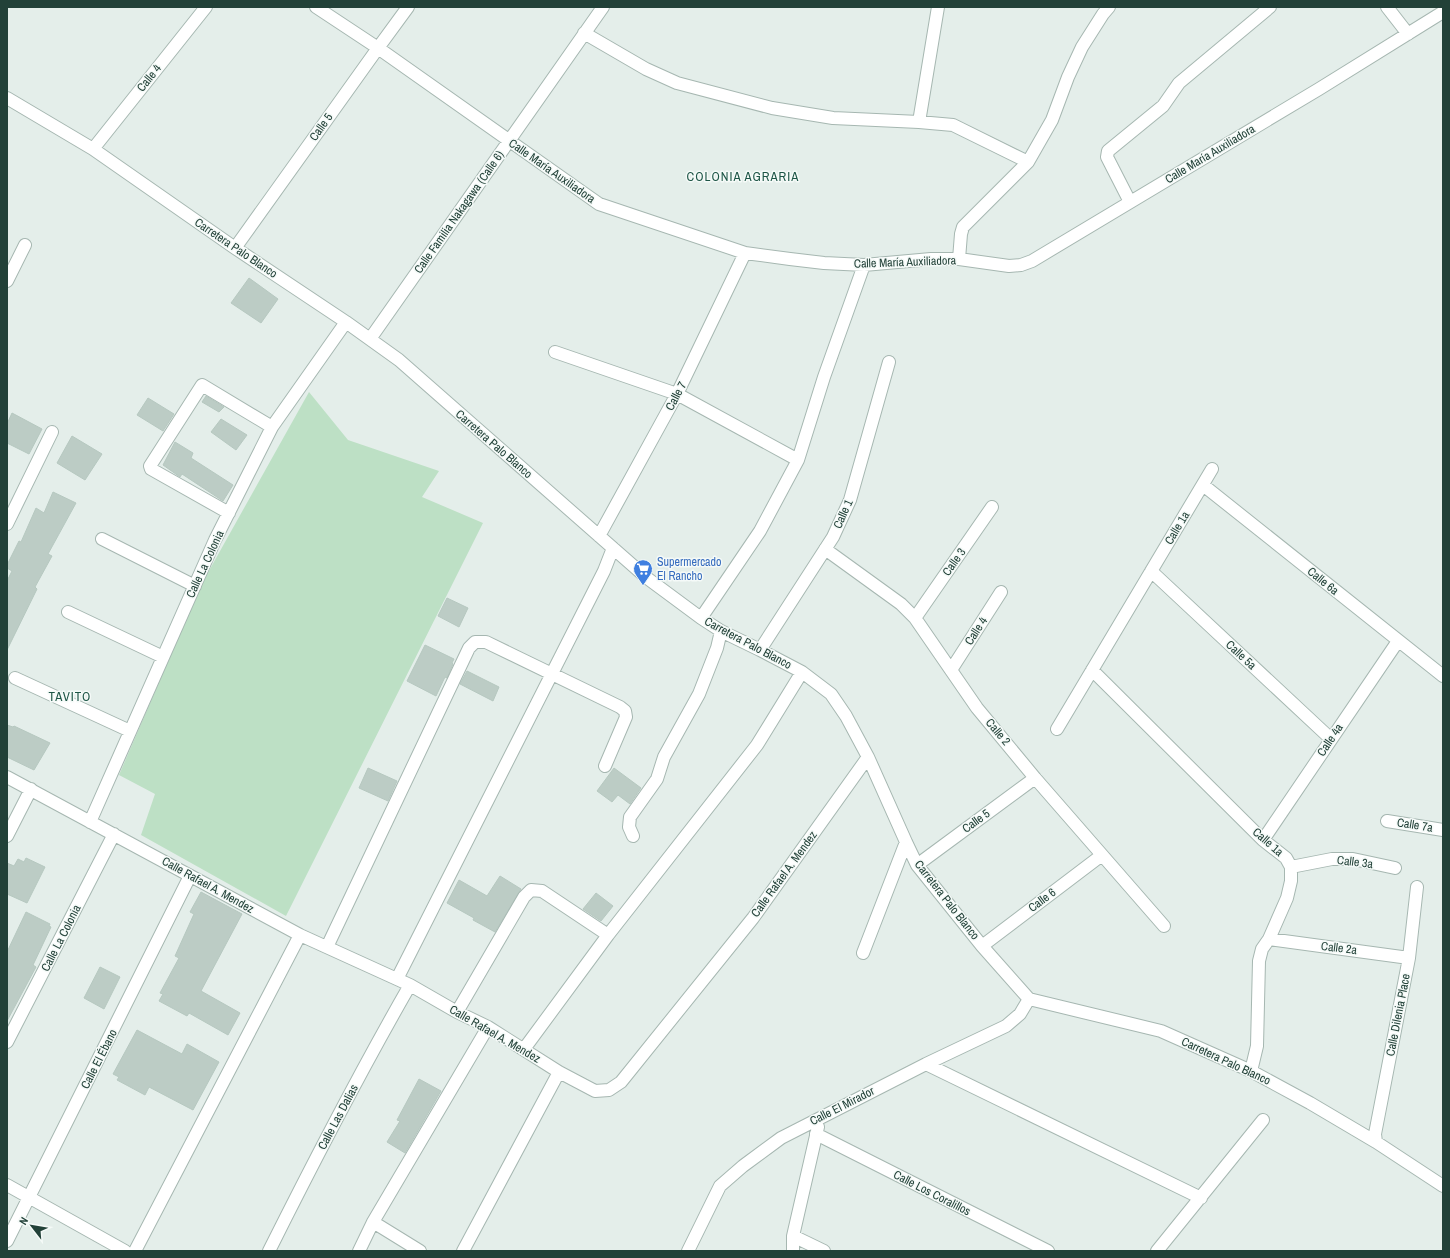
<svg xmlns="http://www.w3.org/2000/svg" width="1450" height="1258" viewBox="0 0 1450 1258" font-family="'Archivo Narrow',sans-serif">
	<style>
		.green { fill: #bde0c5 }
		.building { fill: #bcccc5; stroke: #b6c8c0 }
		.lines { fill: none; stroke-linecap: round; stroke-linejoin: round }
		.minor-casing { stroke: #a6b7b1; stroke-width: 14 }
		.minor { stroke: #fff; stroke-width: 12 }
		.labels { text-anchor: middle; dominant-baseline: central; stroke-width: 3; stroke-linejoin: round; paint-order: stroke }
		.street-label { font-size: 12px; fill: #224138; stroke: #f5faf8 }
		.shop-label { font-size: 12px; fill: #366cbe; stroke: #f5faf8; text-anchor: start }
		.neighbourhood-label { font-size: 13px; letter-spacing: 1px; fill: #1d5546; stroke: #f5faf8 }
	</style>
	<rect width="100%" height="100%" fill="#e4eeea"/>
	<!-- green -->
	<path class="green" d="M309 392 348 440 439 471 422 497 483 523 286 916 141 835 155 794 119 775 201 585Z"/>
	<!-- building -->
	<path class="building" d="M249 278 278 299 261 323 231 303Z
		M206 396 224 407 219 412 202 402Z
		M148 398 174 414 163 431 137 415Z
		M12 413 42 429 29 454 7 443V424Z
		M221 419 247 435 236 450 211 432Z
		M72 436 102 454 85 480 57 463Z
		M175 442 193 453 191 458 233 485 223 501 182 474 180 477 163 465Z
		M53 492 76 503 48 554 52 556 35 587 37 589 7 650V581L12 571 7 568V565L19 541 21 542 36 508 44 513Z
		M447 598 468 608 459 627 438 616Z
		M425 645 454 659 452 663 453 664 447 678 445 677 436 696 407 681Z
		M467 671 499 687 493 701 460 684Z
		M7 725 13 727 14 726 50 743 34 770 7 757Z
		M368 768 397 781 388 801 359 788Z
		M614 768 641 788 630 804 618 795 612 802 597 791Z
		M26 858 45 867 27 903 7 894V863L14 866 18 859 24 862Z
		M500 876 521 889 495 932 473 920 474 918 447 903 459 880 487 896Z
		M201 892 242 914 201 991 240 1013 228 1035 189 1013 187 1016 159 1001 163 994 160 993 179 958 175 956 194 914 190 912Z
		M596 893 613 906 601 921 583 909Z
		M26 912 50 924 49 926 51 927 33 965 36 967 7 1021V952Z
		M100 967 120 977 104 1009 84 998Z
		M137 1030 182 1054 187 1044 219 1062 193 1110 149 1087 145 1095 117 1080 119 1077 113 1074Z
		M419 1079 441 1091 405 1153 387 1142 400 1121 397 1120Z"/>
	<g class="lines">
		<!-- minor casing -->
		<g class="minor-casing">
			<path id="minor" d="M316 7 378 48 599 204 745 253 790 259 824 263 864 265 931 259H959L1009 266 1021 265 1032 261 1319 89 1443 12
				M1387 7 1408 34
				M584 33 646 69 677 83 772 108 833 118 919 122 953 125 1028 162
				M7 98 93 149 235 248 346 322 399 360 647 578 701 618 721 631 760 650 802 672 831 694 846 716 868 757 906 842 917 865 982 946 1029 999 1161 1031 1251 1071 1310 1103 1376 1142 1443 1186
				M919 122 938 7
				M93 149 206 7
				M1130 202 1107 157 1108 151 1163 106 1179 83 1270 7
				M235 248 378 48 408 7
				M959 259 961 234 963 227 1028 162 1052 120 1068 77 1082 47 1103 14 1109 7
				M7 281 25 245
				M370 339 603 7
				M555 352 677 394 798 460
				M1203 485 1443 676
				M229 513 151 469 150 466 202 385 272 427
				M7 524 52 432
				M599 536 677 394 745 253
				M102 539 195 586
				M825 549 901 604 915 618 977 708 1035 778 1164 926
				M1151 571 1331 739
				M68 612 163 657
				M701 618 760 531 798 460 824 377 864 265
				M915 618 992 507
				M760 650 833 537 850 500 889 362
				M951 670 1001 592
				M1092 670 1263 840 1286 858 1291 867V881L1287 898 1269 939 1262 949 1259 961 1257 1046 1251 1071
				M15 678 130 731
				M1057 729 1212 469
				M7 777 300 935 410 985 457 1012 488 1027 559 1072 595 1091 609 1090 621 1082 753 918 868 757
				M1387 821 1443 830
				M90 822 215 540 272 427 346 322
				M7 836 31 789
				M633 836 629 827 630 817 657 779 664 757 699 694 717 648 721 631
				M1263 840 1398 641
				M917 865 1035 778
				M1291 867 1332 859H1353L1395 868
				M1269 939 1409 958
				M982 946 1102 855
				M327 947 469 648 475 642H486L620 707 625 711 626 717 605 766
				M863 953 906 842
				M397 979 604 571 613 548
				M457 1012 524 897 531 890 542 891 608 935
				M7 1042 114 834
				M524 1049 608 935 757 745 802 672
				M926 1064 1201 1198
				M816 1134 1048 1251
				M1376 1142 1375 1134 1409 958 1417 887
				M7 1185 125 1251
				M373 1222 420 1251
				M793 1236 824 1251
				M7 1241 190 876
				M135 1251 300 935
				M269 1251C314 1161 360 1072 410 985
				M359 1251 373 1222 488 1027
				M463 1251 559 1072
				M688 1251 720 1186 743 1166 781 1138 926 1064 1006 1026 1020 1014 1029 999
				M793 1251V1236L818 1127
				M1157 1251 1263 1120"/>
		</g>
		<!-- minor -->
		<use href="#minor" class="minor"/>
	</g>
	<!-- icons -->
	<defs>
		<g id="supermarket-pin" transform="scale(1)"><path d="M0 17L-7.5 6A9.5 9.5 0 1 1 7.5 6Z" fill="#3f7fe0" stroke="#f5faf8"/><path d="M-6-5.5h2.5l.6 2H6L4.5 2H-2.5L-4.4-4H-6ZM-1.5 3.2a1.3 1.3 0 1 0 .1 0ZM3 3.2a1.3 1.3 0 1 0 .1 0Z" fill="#fff"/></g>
	</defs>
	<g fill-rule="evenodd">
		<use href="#supermarket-pin" x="643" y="569"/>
	</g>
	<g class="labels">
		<!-- street labels -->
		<g class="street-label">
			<text transform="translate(149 78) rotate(-51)">Calle 4</text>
			<text transform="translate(321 127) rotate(-55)">Calle 5</text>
			<text transform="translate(1210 154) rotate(-31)">Calle María Auxiliadora</text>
			<text transform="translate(552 171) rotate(35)">Calle María Auxiliadora</text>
			<text transform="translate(459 212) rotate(-55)">Calle Familia Nakagawa (Calle 6)</text>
			<text transform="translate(236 248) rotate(34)">Carretera Palo Blanco</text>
			<text transform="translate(905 262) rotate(-2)">Calle María Auxiliadora</text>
			<text transform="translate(676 396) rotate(-62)">Calle 7</text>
			<text transform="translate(494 444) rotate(41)">Carretera Palo Blanco</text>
			<text transform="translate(843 514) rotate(-66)">Calle 1</text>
			<text transform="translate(1177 528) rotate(-59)">Calle 1a</text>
			<text transform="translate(954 562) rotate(-55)">Calle 3</text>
			<text transform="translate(205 564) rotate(-65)">Calle La Colonia</text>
			<text transform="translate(1323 581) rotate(39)">Calle 6a</text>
			<text transform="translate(976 631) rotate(-57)">Calle 4</text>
			<text transform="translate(748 643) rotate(28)">Carretera Palo Blanco</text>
			<text transform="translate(1241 655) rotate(43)">Calle 5a</text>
			<text transform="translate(998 732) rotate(50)">Calle 2</text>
			<text transform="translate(1330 740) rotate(-56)">Calle 4a</text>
			<text transform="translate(976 821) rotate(-36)">Calle 5</text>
			<text transform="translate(1415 825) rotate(9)">Calle 7a</text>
			<text transform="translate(1268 842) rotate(41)">Calle 1a</text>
			<text transform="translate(1355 862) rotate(7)">Calle 3a</text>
			<text transform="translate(784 874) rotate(-54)">Calle Rafael A. Mendez</text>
			<text transform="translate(208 885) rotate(29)">Calle Rafael A. Mendez</text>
			<text transform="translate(947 900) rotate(52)">Carretera Palo Blanco</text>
			<text transform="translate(1042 900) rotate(-37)">Calle 6</text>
			<text transform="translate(61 938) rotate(-63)">Calle La Colonia</text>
			<text transform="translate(1339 948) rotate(7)">Calle 2a</text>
			<text transform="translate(1398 1015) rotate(-79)">Calle Dilenia Place</text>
			<text transform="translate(495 1034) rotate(30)">Calle Rafael A. Mendez</text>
			<text transform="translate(99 1059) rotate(-63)">Calle El Ébano</text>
			<text transform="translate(1226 1061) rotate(25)">Carretera Palo Blanco</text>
			<text transform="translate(842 1106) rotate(-27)">Calle El Mirador</text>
			<text transform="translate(338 1117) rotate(-62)">Calle Las Dalias</text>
			<text transform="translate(932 1193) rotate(27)">Calle Los Coralillos</text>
		</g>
		<!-- shop labels -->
		<g class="shop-label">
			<text x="657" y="562">Supermercado<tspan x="657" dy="14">El Rancho</tspan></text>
		</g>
		<!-- neighbourhood labels -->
		<g class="neighbourhood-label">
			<text x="743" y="176">COLONIA AGRARIA</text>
			<text x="70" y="696">TAVITO</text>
		</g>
	</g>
	<!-- border -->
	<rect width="1450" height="1258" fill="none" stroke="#224138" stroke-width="16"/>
	<!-- north arrow -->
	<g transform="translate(32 1226) rotate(301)" stroke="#f5faf8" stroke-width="3" paint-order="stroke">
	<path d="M0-3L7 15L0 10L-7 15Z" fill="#224138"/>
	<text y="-6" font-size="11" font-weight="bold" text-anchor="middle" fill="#224138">N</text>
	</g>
</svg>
